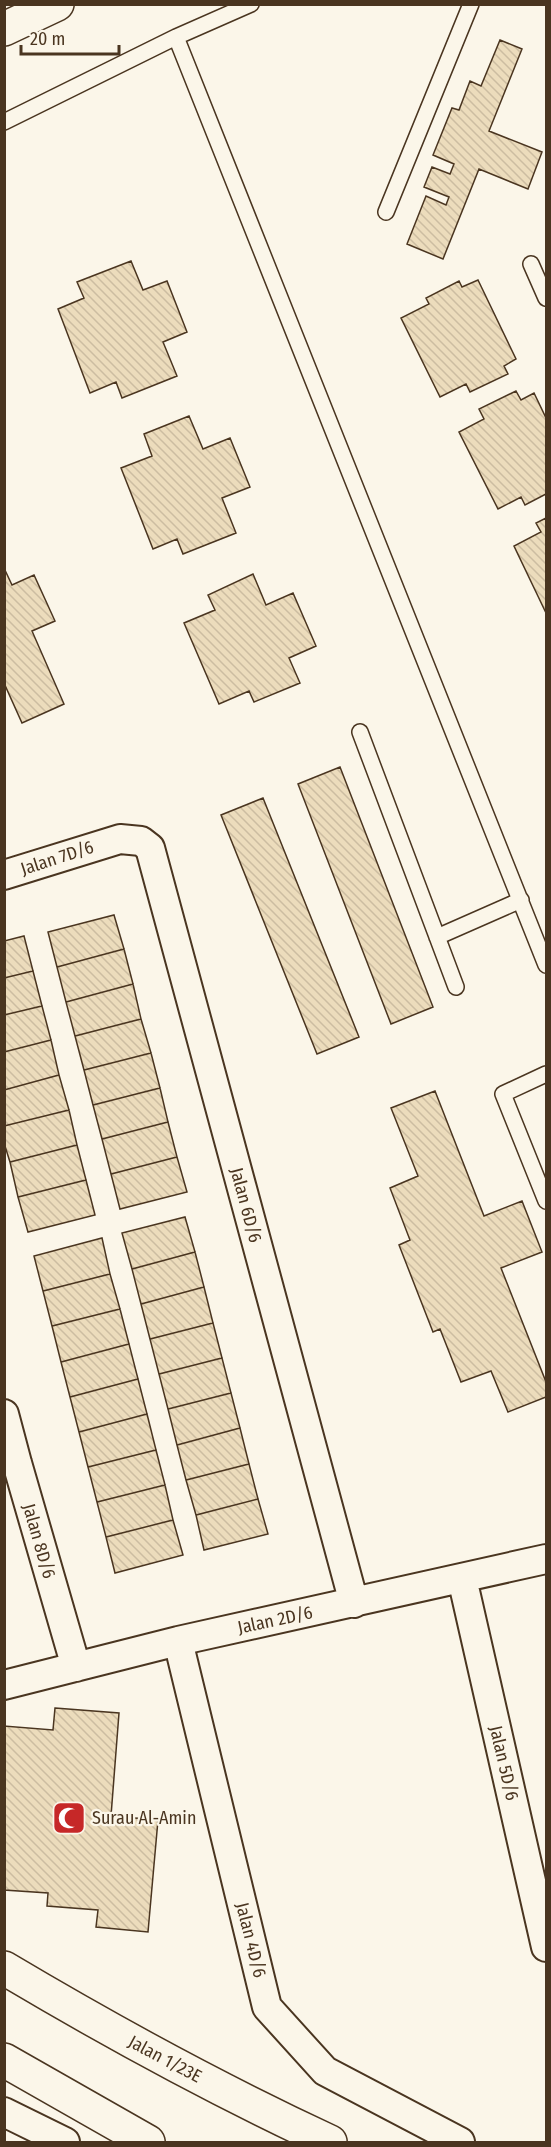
<svg xmlns="http://www.w3.org/2000/svg" width="551" height="2147" viewBox="0 0 551 2147" font-family="'Fira Sans Condensed',sans-serif">
	<style>
		.building { fill: url(#building-back-hatch); stroke: #4a3520; stroke-width: 1.5 }
		.lines { fill: none; stroke-linecap: round; stroke-linejoin: round }
		.service-casing { stroke: #4a3520; stroke-width: 18 }
		.minor-casing { stroke: #4a3520; stroke-width: 32 }
		.tertiary-casing { stroke: #4a3520; stroke-width: 36 }
		.secondary-casing { stroke: #4a3520; stroke-width: 36 }
		.service { stroke: #fbf6e9; stroke-width: 15 }
		.minor { stroke: #fbf6e9; stroke-width: 28 }
		.tertiary { stroke: #fbf6e9; stroke-width: 33 }
		.secondary { stroke: #fbf6e9; stroke-width: 33 }
		.labels { text-anchor: middle; dominant-baseline: central; stroke-width: 4.5; stroke-linejoin: round; paint-order: stroke }
		.street-label { font-size: 18px; fill: #4a3520; stroke: #fbf6e9 }
		.poi-label { font-size: 18px; fill: #4a3520; stroke: #fbf6e9; text-anchor: start }
	</style>
	<defs>
		<pattern id="building-back-hatch" width="6" height="6" patternUnits="userSpaceOnUse" patternTransform="scale(1.5)"><rect width="6" height="6" fill="#ecdcbc"/><path d="M-1 5l2 2M0 0l6 6M5-1l2 2" fill="none" stroke="#ccbda1"/></pattern>
	</defs>
	<rect width="100%" height="100%" fill="#fbf6e9"/>
	<!-- building -->
	<path class="building" d="M500 40 522 49 489 131 542 152 528 189 479 169 443 259 407 244 426 196 446 205 449 197 424 187 432 167 450 174 454 164 433 155 452 108 459 110 470 81 481 86Z
		M131 261 143 290 167 281 187 332 163 342 177 376 122 398 116 382 90 393 58 309 84 298 77 282Z
		M478 280 516 359 504 366 508 374 470 392 466 384 440 397 401 318 429 304 426 298 459 281 462 287Z
		M516 391 521 400 534 393 546 418V494L525 505 521 497 498 509 459 432 484 419 479 409Z
		M189 416 203 449 230 438 250 487 222 498 236 533 183 554 177 539 153 549 121 468 152 456 144 434Z
		M546 518V613L514 546 541 532 536 523Z
		M4 568 12 585 34 575 55 621 32 631 64 704 22 723 4 683Z
		M253 574 266 605 293 593 316 646 289 658 300 683 254 702 249 691 219 704 184 623 215 610 208 595Z
		M340 767 433 1007 391 1024 298 784Z
		M263 798 359 1037 317 1054 221 815Z
		M114 915 124 949 57 967 48 932Z
		M24 936 33 971 4 978V941Z
		M124 949 133 984 66 1002 57 967Z
		M33 971 42 1006 4 1015V978Z
		M133 984 141 1019 75 1036 66 1002Z
		M42 1006 51 1040 4 1052V1015Z
		M141 1019 151 1053 84 1070 75 1036Z
		M51 1040 59 1075 4 1090V1052Z
		M151 1053 160 1088 93 1105 84 1070Z
		M59 1075 69 1110 4 1126V1090Z
		M160 1088 168 1122 102 1139 93 1105Z
		M435 1091 484 1216 522 1201 542 1252 501 1268 546 1382V1397L508 1412 491 1371 461 1382 440 1329 433 1332 399 1245 410 1240 390 1188 418 1176 391 1108Z
		M69 1110 77 1145 10 1162 4 1143V1126Z
		M168 1122 177 1157 111 1174 102 1139Z
		M77 1145 86 1180 18 1197 10 1162Z
		M177 1157 187 1192 120 1209 111 1174Z
		M86 1180 95 1215 28 1232 18 1197Z
		M185 1217 195 1252 132 1269 122 1233Z
		M102 1238 110 1274 43 1291 34 1256Z
		M195 1252 204 1287 141 1304 132 1269Z
		M110 1274 120 1309 52 1326 43 1291Z
		M204 1287 213 1323 150 1339 141 1304Z
		M120 1309 129 1344 61 1362 52 1326Z
		M213 1323 222 1358 159 1374 150 1339Z
		M129 1344 138 1379 70 1397 61 1362Z
		M222 1358 231 1393 168 1409 159 1374Z
		M138 1379 147 1414 79 1432 70 1397Z
		M231 1393 240 1428 177 1445 168 1409Z
		M147 1414 156 1450 88 1467 79 1432Z
		M240 1428 249 1464 186 1480 177 1445Z
		M156 1450 165 1485 97 1502 88 1467Z
		M249 1464 258 1499 196 1515 186 1480Z
		M165 1485 173 1520 106 1537 97 1502Z
		M258 1499 268 1534 204 1550 196 1515Z
		M173 1520 183 1555 115 1573 106 1537Z
		M55 1708 119 1713 111 1816 158 1820 148 1932 96 1927 98 1910 47 1906 48 1893 4 1890V1726L53 1730Z"/>
	<g class="lines">
		<!-- service casing -->
		<g class="service-casing">
			<path id="service" d="M176 37 546 965
				M4 122 176 37 251 4
				M386 212 471 4
				M531 264 546 298
				M360 732 456 987
				M437 937 521 900
				M546 1074 503 1094 546 1201"/>
		</g>
		<!-- minor casing -->
		<g class="minor-casing">
			<path id="minor" d="M4 875 120 839 141 841 150 848 354 1603
				M4 1414 17 1463 76 1667
				M462 1578 546 1947
				M178 1641 267 2007 325 2071 460 2142
				M4 1685 178 1641 546 1559
				M4 2112 65 2142"/>
		</g>
		<!-- tertiary casing -->
		<g class="tertiary-casing">
			<path id="tertiary" d="M4 1968C110 2031 218 2090 330 2142
				M4 2060 148 2142"/>
		</g>
		<!-- secondary casing -->
		<g class="secondary-casing">
			<path id="secondary" d="M4 29 57 4"/>
		</g>
		<!-- service -->
		<use href="#service" class="service"/>
		<!-- minor -->
		<use href="#minor" class="minor"/>
		<!-- tertiary -->
		<use href="#tertiary" class="tertiary"/>
		<!-- secondary -->
		<use href="#secondary" class="secondary"/>
	</g>
	<!-- icons -->
	<defs>
		<g id="mosque-square" transform="scale(1.725)"><rect x="-9" y="-9" width="18" height="18" rx="4" fill="#c62828" stroke="#fbf6e9"/><path d="M3.5-4.9A6 6 0 1 0 3.5 4.9A5 5 0 1 1 3.5-4.9Z" fill="#fff"/></g>
	</defs>
	<g fill-rule="evenodd">
		<use href="#mosque-square" x="69" y="1818"/>
	</g>
	<g class="labels">
		<!-- street labels -->
		<g class="street-label">
			<text transform="translate(57 858) rotate(-18)">Jalan 7D/6</text>
			<text transform="translate(246 1205) rotate(75)">Jalan 6D/6</text>
			<text transform="translate(39 1541) rotate(74)">Jalan 8D/6</text>
			<text transform="translate(275 1620) rotate(-12)">Jalan 2D/6</text>
			<text transform="translate(504 1763) rotate(77)">Jalan 5D/6</text>
			<text transform="translate(251 1940) rotate(76)">Jalan 4D/6</text>
			<text transform="translate(165 2059) rotate(28)">Jalan 1/23E</text>
		</g>
		<!-- poi labels -->
		<g class="poi-label">
			<text x="92" y="1818">Surau Al-Amin</text>
		</g>
	</g>
	<!-- border -->
	<rect width="551" height="2147" fill="none" stroke="#4a3520" stroke-width="12"/>
	<!-- scale -->
	<path d="M21 45v9h98v-9" fill="none" stroke="#4a3520" stroke-width="3"/>
	<text x="30" y="45" font-size="18" fill="#4a3520" stroke="#fbf6e9" stroke-width="4.5" paint-order="stroke">20 m</text>
</svg>
